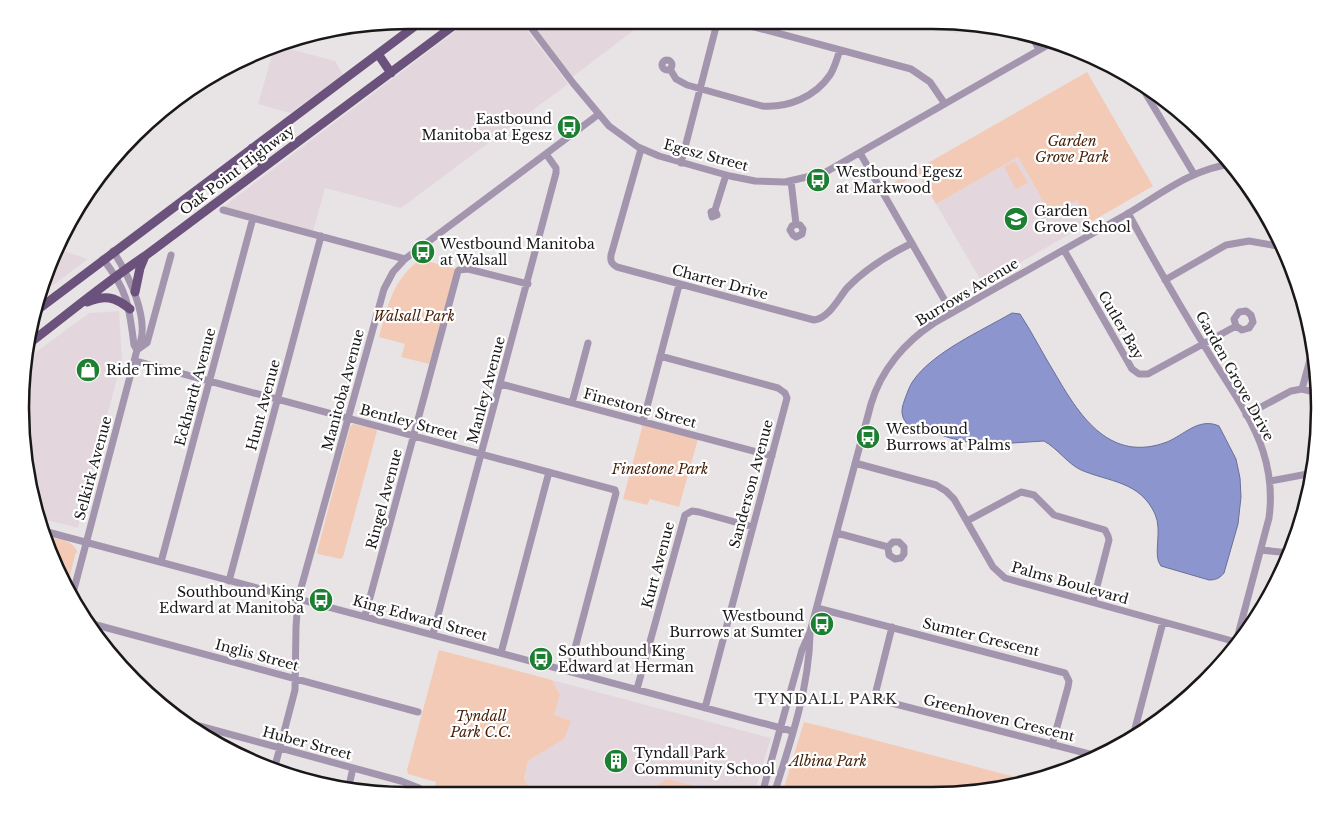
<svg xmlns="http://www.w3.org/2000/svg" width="1340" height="816" viewBox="0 0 1340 816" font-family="'Libre Baskerville',serif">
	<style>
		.built { fill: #e3d7dd }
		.green { fill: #f3cab5 }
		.water { fill: #8d95ce; stroke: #6a6f97 }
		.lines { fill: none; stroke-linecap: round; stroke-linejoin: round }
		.minor { stroke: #a395ad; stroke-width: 7 }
		.major { stroke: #6b527c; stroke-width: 9 }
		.labels { text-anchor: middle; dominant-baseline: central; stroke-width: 4.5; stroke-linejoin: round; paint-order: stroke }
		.poi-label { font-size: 14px; fill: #191718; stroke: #fff; text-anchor: start }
		.park-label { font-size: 14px; font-style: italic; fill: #451e06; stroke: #fff }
		.street-label { font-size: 14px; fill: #191718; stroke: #fff }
		.neighbourhood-label { font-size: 15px; letter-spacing: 1px; fill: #2c292b; stroke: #fff }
		.rim { fill: none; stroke: #191718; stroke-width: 2.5 }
	</style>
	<rect width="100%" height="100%" fill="#e8e4e6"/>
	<!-- built -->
	<path class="built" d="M470 20 520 21 568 84 401 208 325 188 313 232 223 207Z
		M528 21H646L571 78Z
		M917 23H961L958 34Z
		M275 45 335 61 343 75 290 113 258 104Z
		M1018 157 1051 215 1077 200 1089 223 983 284 936 204Z
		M57 249 88 259 38 296 41 284Z
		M119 311 122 359 78 528 38 518 20 408 28 358 89 313Z
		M552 680 771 738 754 794H732L666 779 645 794 532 793 524 779 528 761 564 739 570 721 554 715 560 695Z"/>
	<!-- green -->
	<path class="green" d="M1087 72 1153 186 1089 223 1077 200 1051 215 1018 157 936 204 918 174 886 192 884 188Z
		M1015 161 1028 183 1016 189 1004 167Z
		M420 259 456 269 429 364 401 357 405 344 379 337C389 303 391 283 420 259Z
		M353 424 375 429 377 431 343 557 341 559 318 554 317 552 350 427Z
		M643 424 698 439 679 507 650 499 647 505 623 499Z
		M42 536C55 539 75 539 78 554L76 552 68 583Z
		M439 650 552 680 560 695 554 715 571 721 564 739 528 761 524 779 532 793H434L436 782 408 774 407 770Z
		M804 722 833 729 1034 782 958 795 782 794Z
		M666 779 732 794H645Z"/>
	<!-- water -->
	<path class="water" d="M1012 313 1020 314C1033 334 1044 356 1057 377 1081 418 1111 463 1167 442 1184 435 1199 417 1219 426L1236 459 1240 478 1241 497 1238 524 1224 573C1220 578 1216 580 1209 580L1161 566C1152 556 1163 531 1155 514 1140 481 1109 482 1081 470 1068 464 1057 448 1044 441L981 445 950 438 907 424C899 414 902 407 906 396 908 391 910 385 913 381 933 352 981 331 1012 313Z
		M835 789 851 790 864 795H825Z"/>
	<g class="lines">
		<!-- minor -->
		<path class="minor" d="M526 21 573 83 609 126 638 147 659 156 730 176 755 181 785 182 824 173 1053 42
			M736 22 911 69 930 82 945 104
			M1032 36 1039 50
			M662 65a5 5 0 1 1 10 0a5 5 0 1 1-10 0Z
			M670 69 676 79 687 85 762 106C788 108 815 97 830 75 835 67 837 58 840 50
			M1140 84 1194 174
			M641 149 611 255C610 262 612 264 617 267L814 320C829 318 838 299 847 288 866 268 888 255 912 243
			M860 153 952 313
			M681 163 716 27 721 22
			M791 181 796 224 800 225 803 229 802 234 796 237 793 235 790 230 792 226 796 224
			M223 210 405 259
			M715 210 717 215 712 217 711 212 715 210 726 175
			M1128 213C1154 261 1181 308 1210 355 1228 385 1252 417 1263 451 1270 473 1272 496 1269 518L1234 650
			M1064 250 1132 369 1139 374H1148L1236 326 1234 319 1239 312 1246 311 1251 315 1253 322 1249 328 1242 330 1236 326
			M103 259C128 291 129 306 134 345L137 350
			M1165 280 1226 245 1249 241 1283 247
			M137 350 147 343 171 255
			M660 356 778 388 785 393 787 398 705 708
			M135 361 615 490 616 493 569 671
			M501 384 772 456
			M1302 389 1314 345
			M572 403 588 343
			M1246 415 1291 391 1302 389 1318 393
			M643 422 679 285
			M855 463 936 485 946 491 954 499 993 567 1005 578 1236 642
			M1270 481 1313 473
			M967 521 1021 492 1034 495 1054 515 1105 530 1108 536 1109 540 1093 602
			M40 530 792 731
			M837 533 888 547 893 542H899L904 547V554L901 558 895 559 889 555 888 547
			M1261 550 1290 553
			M161 562 253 218
			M229 581 321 236
			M73 593 137 350C153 323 128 274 113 251
			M817 608 1065 673 1069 681 1068 687 1052 745
			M365 616 458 271 459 270 468 269 528 284
			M89 623 418 712
			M892 627 876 691 880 700 1097 756
			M433 634 556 173V168L546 154
			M501 653 549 472
			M637 689 685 515 692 511 699 512 753 527
			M181 721 401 781 419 788 422 793
			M1132 740 1163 622
			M274 770 295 690 296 627 298 599 384 289 393 272 405 259 599 114
			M348 790 353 768
			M762 794 802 650 810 632 871 404C881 370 905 342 934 323 996 288 1058 253 1120 218 1156 198 1189 169 1232 164
			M774 794C790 744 809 688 810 635"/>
		<!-- major -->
		<path class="major" d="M378 54 391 73
			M252 148 264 167
			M135 292 140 268 145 256
			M87 302C105 295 114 296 130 309
			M36 311 423 20
			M31 342C69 313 106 282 145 256L461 20"/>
	</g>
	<!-- icons -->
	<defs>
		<g id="bus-disc" transform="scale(1.25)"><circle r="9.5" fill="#1c7f32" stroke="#fff"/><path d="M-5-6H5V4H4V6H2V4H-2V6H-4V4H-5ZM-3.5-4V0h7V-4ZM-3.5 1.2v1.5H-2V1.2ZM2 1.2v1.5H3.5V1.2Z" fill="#fff"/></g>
		<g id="school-disc" transform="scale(1.25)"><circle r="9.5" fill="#1c7f32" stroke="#fff"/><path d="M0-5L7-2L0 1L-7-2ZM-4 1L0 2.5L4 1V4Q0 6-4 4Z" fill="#fff"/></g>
		<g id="shop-disc" transform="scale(1.25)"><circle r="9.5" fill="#1c7f32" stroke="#fff"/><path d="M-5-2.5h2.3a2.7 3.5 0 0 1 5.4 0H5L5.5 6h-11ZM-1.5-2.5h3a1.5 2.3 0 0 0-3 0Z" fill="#fff"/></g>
		<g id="building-disc" transform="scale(1.25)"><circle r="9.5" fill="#1c7f32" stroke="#fff"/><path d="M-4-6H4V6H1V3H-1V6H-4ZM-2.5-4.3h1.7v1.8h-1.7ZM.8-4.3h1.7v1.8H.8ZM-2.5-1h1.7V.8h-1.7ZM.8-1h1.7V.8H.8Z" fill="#fff"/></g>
	</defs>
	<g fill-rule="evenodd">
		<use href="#bus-disc" x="569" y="127"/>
		<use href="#bus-disc" x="818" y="180"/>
		<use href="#school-disc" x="1016" y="219"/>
		<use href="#bus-disc" x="423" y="252"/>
		<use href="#shop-disc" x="88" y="370"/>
		<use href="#bus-disc" x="868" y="437"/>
		<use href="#bus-disc" x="321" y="600"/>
		<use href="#bus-disc" x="822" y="624"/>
		<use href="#bus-disc" x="541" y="659"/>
		<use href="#building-disc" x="616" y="761"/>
	</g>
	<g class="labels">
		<!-- poi labels -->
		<g class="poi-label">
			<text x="552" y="119" text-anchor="end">Eastbound<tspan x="552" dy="16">Manitoba at Egesz</tspan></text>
			<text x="836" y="172">Westbound Egesz<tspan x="836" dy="16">at Markwood</tspan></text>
			<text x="1034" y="211">Garden<tspan x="1034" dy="16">Grove School</tspan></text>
			<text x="440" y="244">Westbound Manitoba<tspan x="440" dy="16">at Walsall</tspan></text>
			<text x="106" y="370">Ride Time</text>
			<text x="886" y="429">Westbound<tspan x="886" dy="16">Burrows at Palms</tspan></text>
			<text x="304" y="592" text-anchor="end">Southbound King<tspan x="304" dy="16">Edward at Manitoba</tspan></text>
			<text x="804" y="616" text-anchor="end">Westbound<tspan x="804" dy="16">Burrows at Sumter</tspan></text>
			<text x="558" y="651">Southbound King<tspan x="558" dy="16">Edward at Herman</tspan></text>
			<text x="634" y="753">Tyndall Park<tspan x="634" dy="16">Community School</tspan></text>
		</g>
		<!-- park labels -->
		<g class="park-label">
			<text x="1072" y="141">Garden<tspan x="1072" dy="16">Grove Park</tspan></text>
			<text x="414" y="316">Walsall Park</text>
			<text x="660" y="469">Finestone Park</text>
			<text x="481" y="716">Tyndall<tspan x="481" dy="16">Park C.C.</tspan></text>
			<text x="828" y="761">Albina Park</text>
		</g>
		<!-- street labels -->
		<g class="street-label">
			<text transform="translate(706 155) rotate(15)">Egesz Street</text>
			<text transform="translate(237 170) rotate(-37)">Oak Point Highway</text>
			<text transform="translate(720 282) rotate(15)">Charter Drive</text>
			<text transform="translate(967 292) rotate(-31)">Burrows Avenue</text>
			<text transform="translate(1121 325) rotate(60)">Cutler Bay</text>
			<text transform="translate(1235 376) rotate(61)">Garden Grove Drive</text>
			<text transform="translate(195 387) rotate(-75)">Eckhardt Avenue</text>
			<text transform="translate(343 390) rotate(-75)">Manitoba Avenue</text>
			<text transform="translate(486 390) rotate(-75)">Manley Avenue</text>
			<text transform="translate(263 405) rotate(-75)">Hunt Avenue</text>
			<text transform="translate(640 408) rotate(15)">Finestone Street</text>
			<text transform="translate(409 422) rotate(15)">Bentley Street</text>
			<text transform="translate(93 468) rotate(-75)">Selkirk Avenue</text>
			<text transform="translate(751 484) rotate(-75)">Sanderson Avenue</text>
			<text transform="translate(384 499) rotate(-75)">Ringel Avenue</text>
			<text transform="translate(658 565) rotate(-75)">Kurt Avenue</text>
			<text transform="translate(1070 583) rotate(16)">Palms Boulevard</text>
			<text transform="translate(420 618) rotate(15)">King Edward Street</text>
			<text transform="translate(981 637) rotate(14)">Sumter Crescent</text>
			<text transform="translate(257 655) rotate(15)">Inglis Street</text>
			<text transform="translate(999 718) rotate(14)">Greenhoven Crescent</text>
			<text transform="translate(307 743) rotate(15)">Huber Street</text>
		</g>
		<!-- neighbourhood labels -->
		<g class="neighbourhood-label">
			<text x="826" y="698">TYNDALL PARK</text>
		</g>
	</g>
	<!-- crop -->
	<path d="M0 0H1340V816H0ZM408 29H932A379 379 0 0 1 1311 408V408A379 379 0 0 1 932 787H408A379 379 0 0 1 29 408V408A379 379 0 0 1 408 29Z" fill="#fff" fill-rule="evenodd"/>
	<path class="rim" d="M408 29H932A379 379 0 0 1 1311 408V408A379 379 0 0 1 932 787H408A379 379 0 0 1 29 408V408A379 379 0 0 1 408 29Z"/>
</svg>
